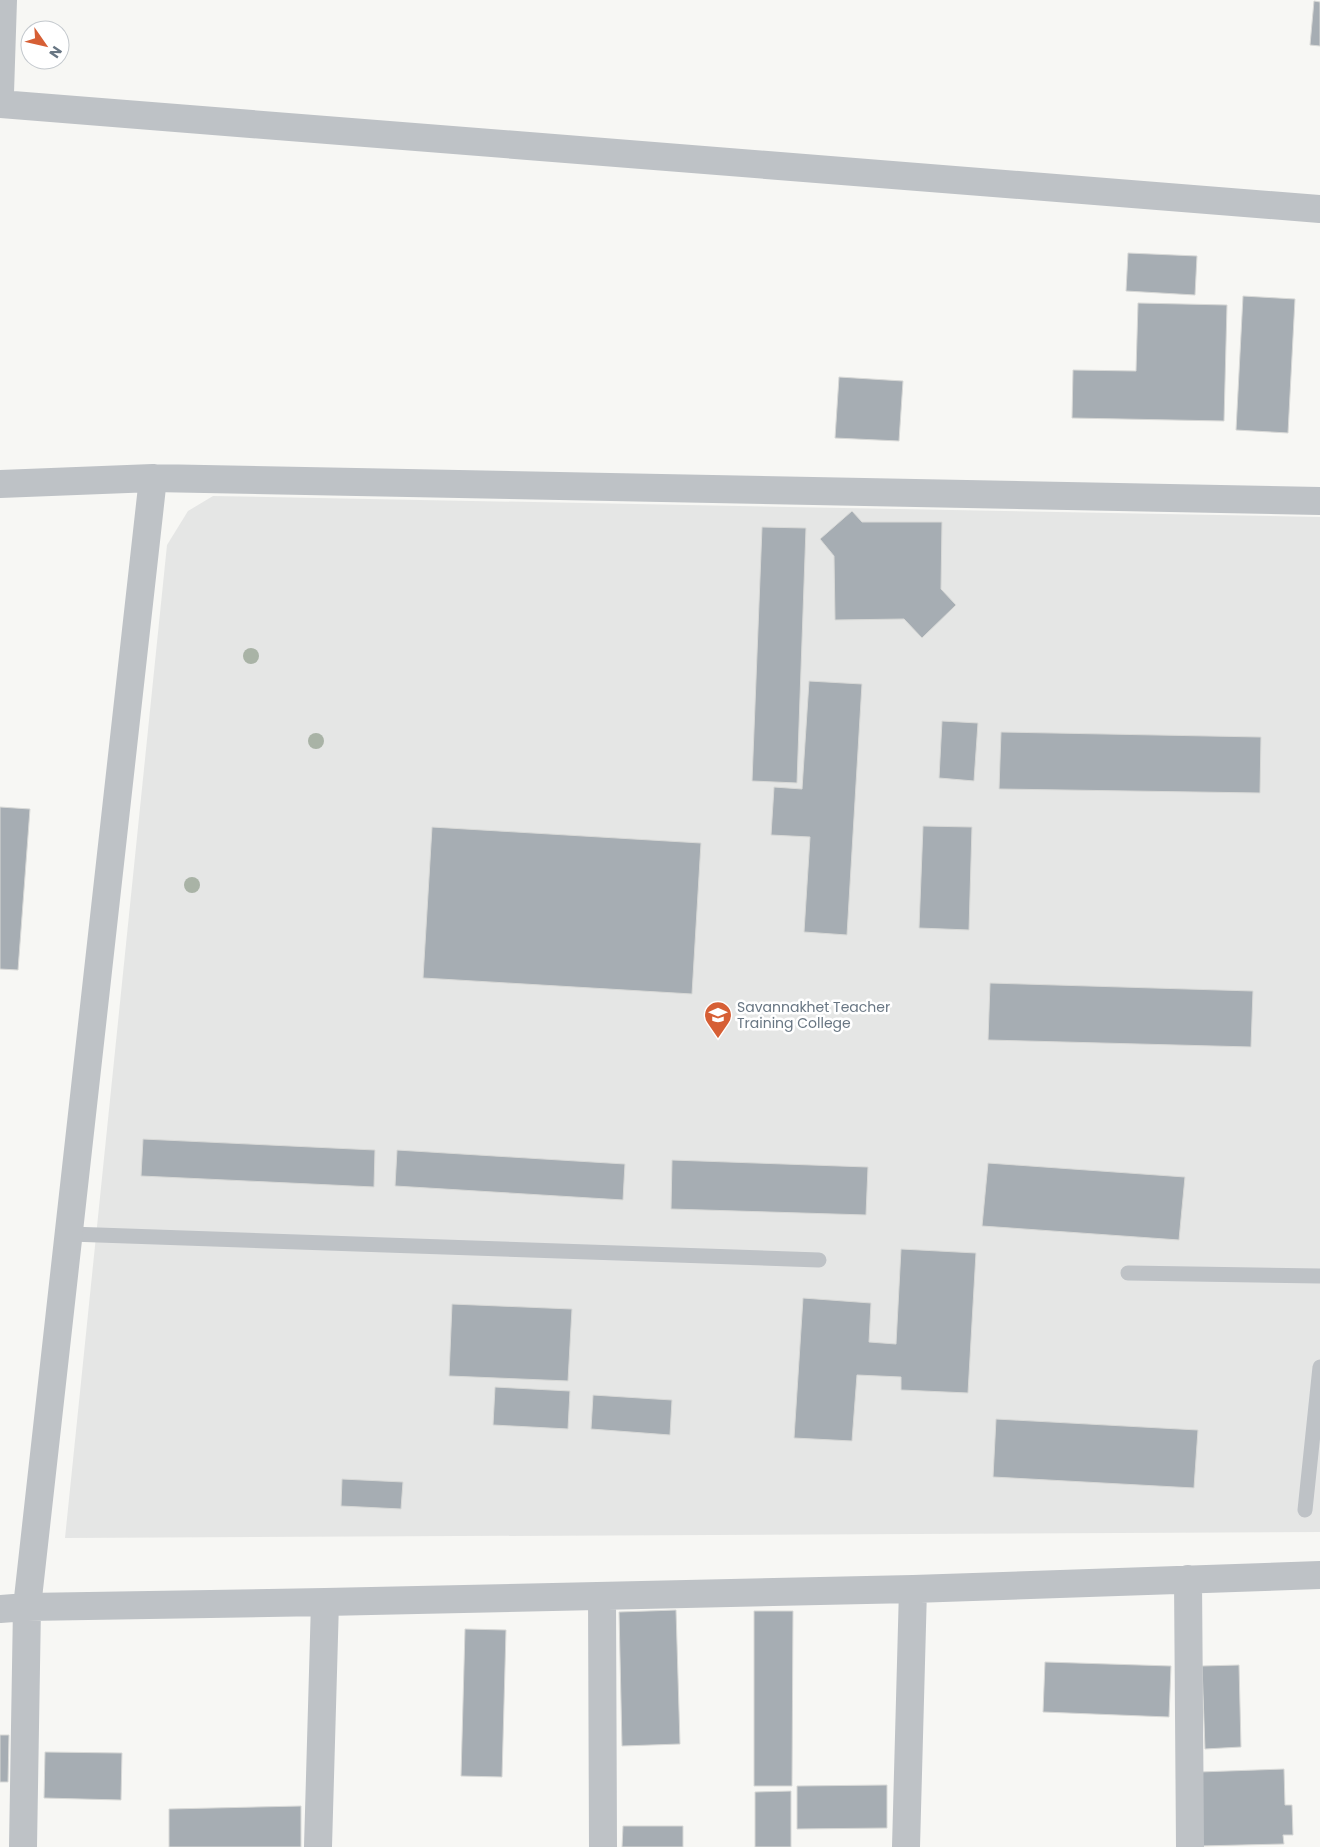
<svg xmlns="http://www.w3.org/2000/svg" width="1320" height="1847" viewBox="0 0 1320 1847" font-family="Poppins,sans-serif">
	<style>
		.built { fill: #e5e6e5 }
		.building { fill: #a6adb3; stroke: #d8d9d7 }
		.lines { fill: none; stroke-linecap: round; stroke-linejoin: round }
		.lane { stroke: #bec2c6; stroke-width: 15 }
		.street { stroke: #bec2c6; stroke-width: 28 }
		.tree { fill: #a9b3a6 }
		.labels { text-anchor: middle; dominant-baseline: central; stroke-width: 5; stroke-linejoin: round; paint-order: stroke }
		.poi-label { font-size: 14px; fill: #687683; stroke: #fff; text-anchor: start }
	</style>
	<rect width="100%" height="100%" fill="#f7f7f4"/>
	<!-- built -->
	<path class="built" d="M213 496 1320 517V1532L65 1538 167 545 188 511Z"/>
	<!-- building -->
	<path class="building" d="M1314 1 1320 2V46L1310 45Z
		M1128 253 1197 256 1195 295 1126 291Z
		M1243 296 1295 299 1288 433 1236 430Z
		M1138 303 1227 305 1224 421 1072 418 1073 370 1136 371Z
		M839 377 903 381 899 441 835 438Z
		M852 511 862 522H942L941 589 956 605 922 638 904 619 835 620 834 556 820 539Z
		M762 527 806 528 797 783 752 781Z
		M809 681 862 684 847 935 804 932 810 837 771 835 774 787 802 789Z
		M942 721 978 723 974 781 939 778Z
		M1001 732 1261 737 1260 793 999 789Z
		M0 807 30 809 18 970 0 969Z
		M923 826 972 827 969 930 919 928Z
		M432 827 701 843 692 994 423 978Z
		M990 983 1253 991 1251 1047 988 1040Z
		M143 1139 375 1150 374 1187 141 1176Z
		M397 1150 625 1164 623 1200 395 1186Z
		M672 1160 868 1167 866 1215 671 1209Z
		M988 1163 1185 1177 1179 1240 982 1226Z
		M901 1249 976 1253 968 1393 901 1390V1377L857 1375 852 1441 794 1438 803 1298 871 1303 869 1342 896 1344Z
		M452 1304 572 1309 568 1381 449 1376Z
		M495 1387 570 1391 568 1429 493 1425Z
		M593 1395 672 1400 670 1435 591 1429Z
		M996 1419 1198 1430 1194 1488 993 1477Z
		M342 1479 403 1482 401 1509 341 1506Z
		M676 1610 680 1744 622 1746 619 1612Z
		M754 1611H793L792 1786H754Z
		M465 1629 506 1630 502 1777 461 1776Z
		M1045 1662 1171 1666 1169 1717 1043 1712Z
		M1239 1665 1241 1747 1205 1749 1202 1666Z
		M0 1735H9L8 1782H0Z
		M45 1752 122 1753 121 1800 44 1798Z
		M1284 1769 1285 1805H1292L1293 1835H1283L1284 1844 1200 1846 1199 1772Z
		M887 1785V1828L797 1829V1786Z
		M791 1791V1847H755V1792Z
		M301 1806V1847H169V1809Z
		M623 1826H683V1847H622Z"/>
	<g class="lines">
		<!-- lane -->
		<path class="lane" d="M70 1234 819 1260
			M1128 1273 1320 1276
			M1305 1510 1320 1367"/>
		<!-- street -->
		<path class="street" d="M0 93 3 0
			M0 104 1320 209
			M0 484 153 478 1320 501
			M1188 1579 1190 1847
			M602 1596 603 1847
			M0 1609 27 1607 325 1602 913 1589 1320 1575
			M23 1847 27 1607 153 478
			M318 1847 325 1602
			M906 1847 913 1589"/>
	</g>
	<!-- trees -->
	<g class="tree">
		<circle cx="251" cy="656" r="8"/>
		<circle cx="316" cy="741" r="8"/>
		<circle cx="192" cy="885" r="8"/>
	</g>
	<!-- icons -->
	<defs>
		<g id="university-pin" transform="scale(1.4375)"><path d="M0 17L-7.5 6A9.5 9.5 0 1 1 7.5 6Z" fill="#d65f35" stroke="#fff"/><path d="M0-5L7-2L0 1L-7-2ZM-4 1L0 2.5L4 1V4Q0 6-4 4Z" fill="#fff"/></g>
	</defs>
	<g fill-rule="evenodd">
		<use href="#university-pin" x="718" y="1015"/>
	</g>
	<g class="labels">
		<!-- poi labels -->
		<g class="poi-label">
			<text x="737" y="1007">Savannakhet Teacher<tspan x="737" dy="16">Training College</tspan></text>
		</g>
	</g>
	<!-- north arrow -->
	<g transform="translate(45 45) rotate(124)"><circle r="24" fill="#ffffff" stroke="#c3c8cd"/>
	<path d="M0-4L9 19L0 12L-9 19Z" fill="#d65f35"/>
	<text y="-8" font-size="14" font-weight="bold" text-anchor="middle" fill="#687683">N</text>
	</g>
</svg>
